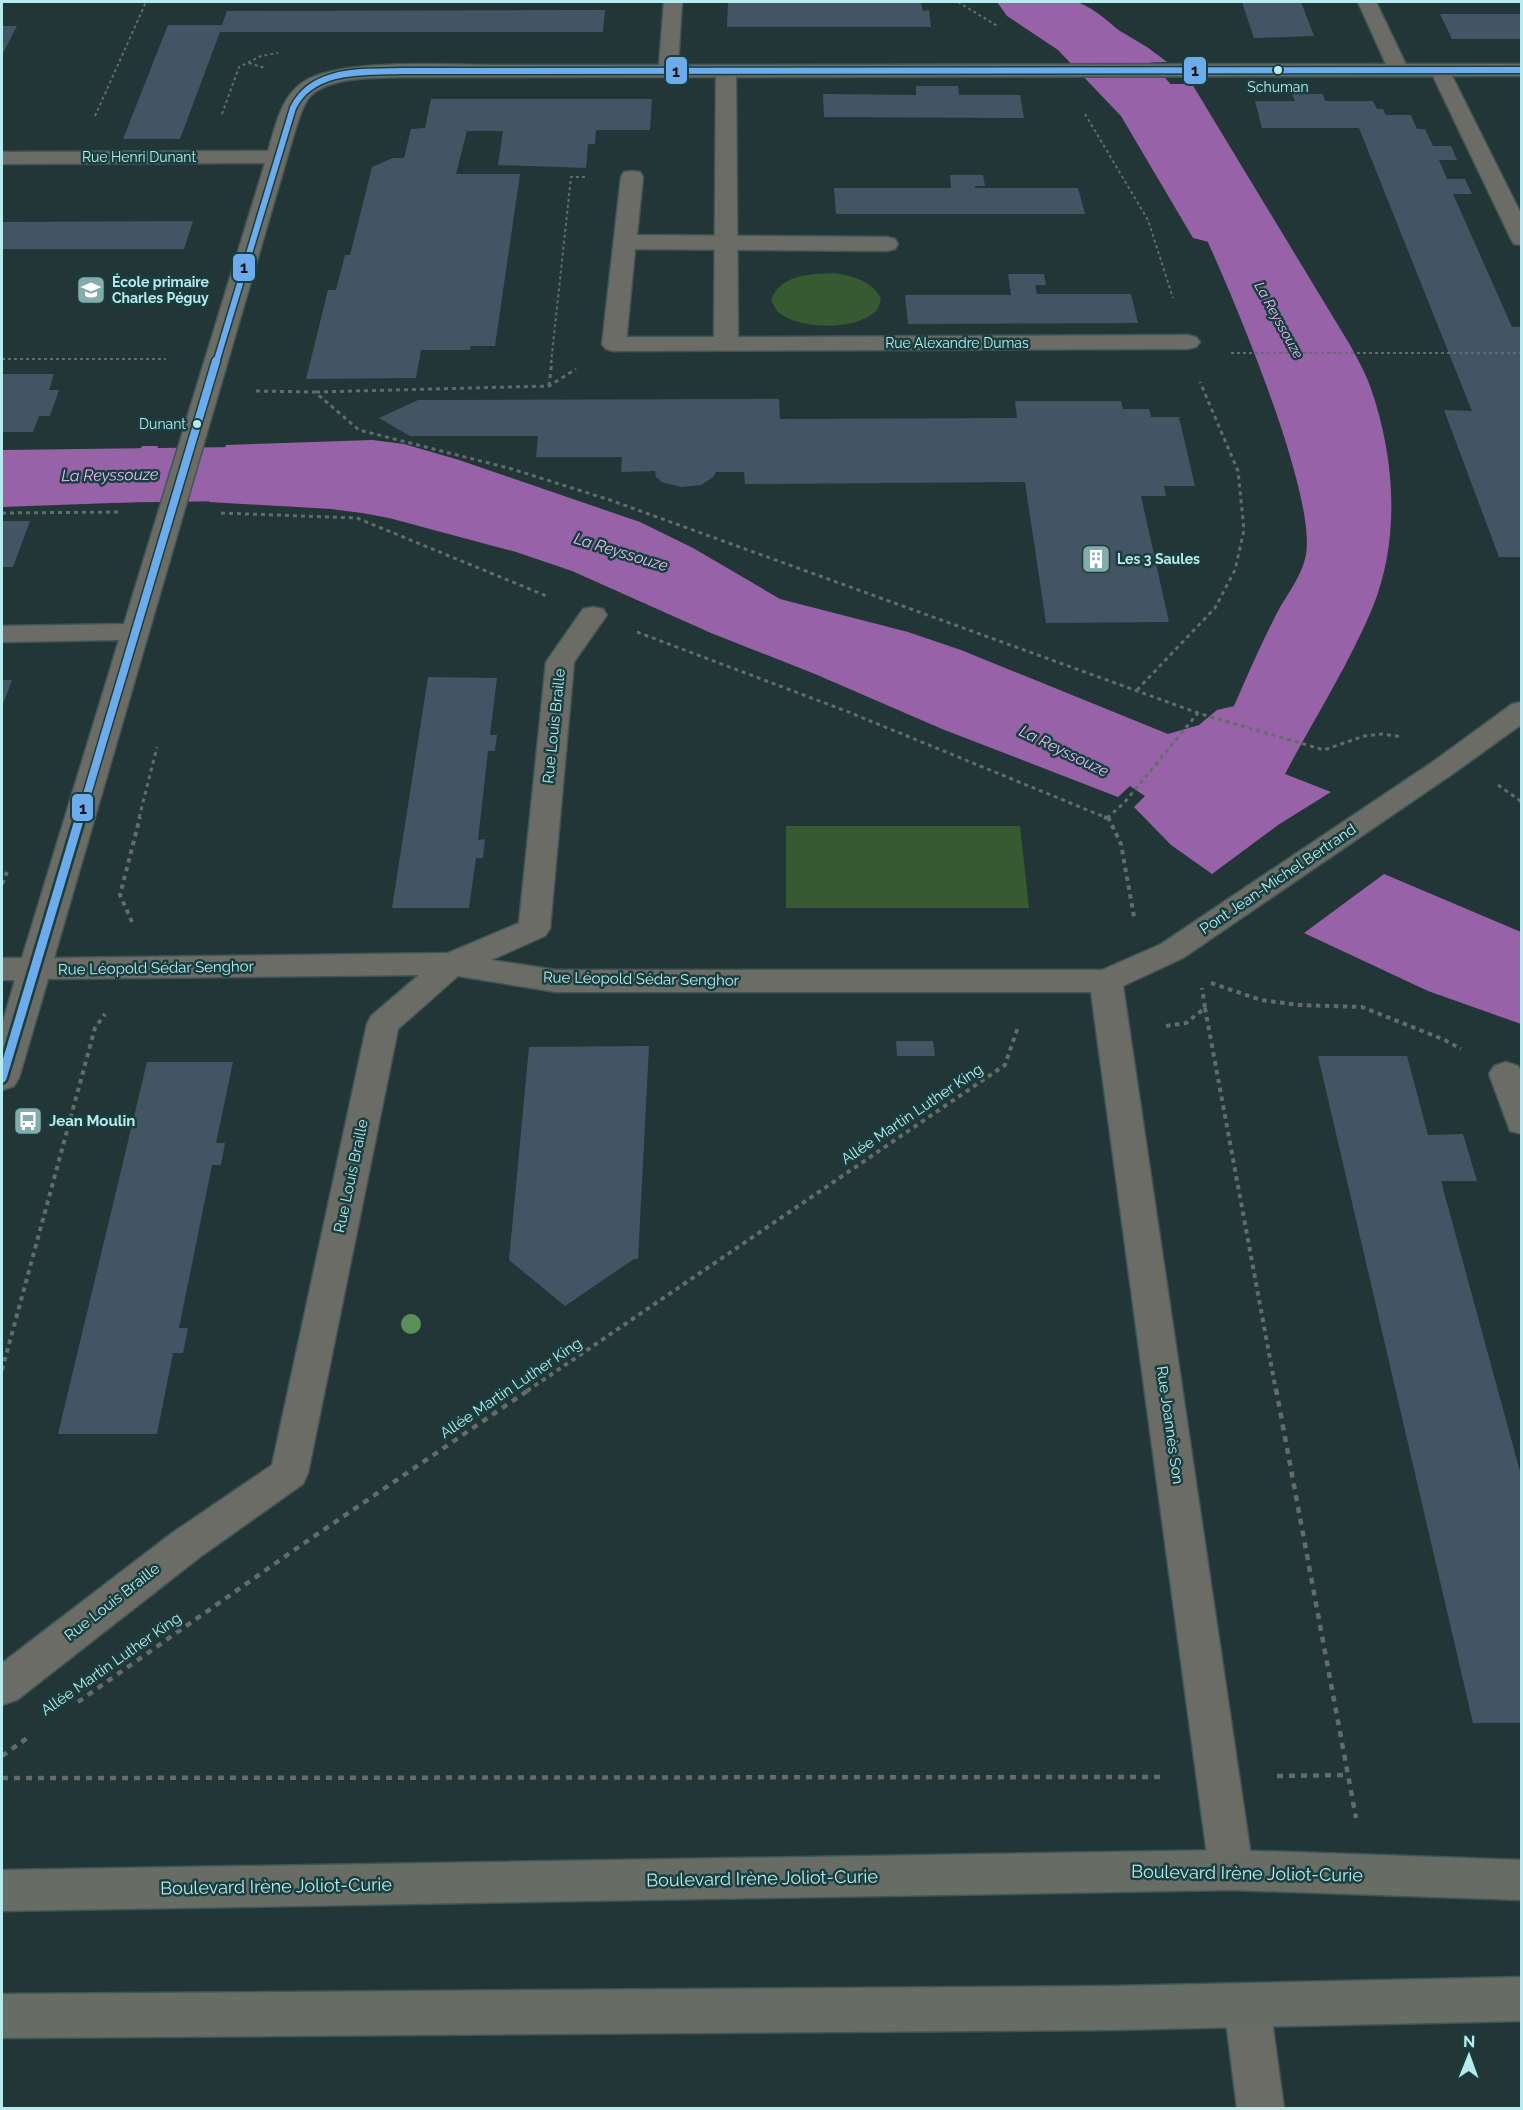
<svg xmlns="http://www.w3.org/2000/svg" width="1523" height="2110" viewBox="0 0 1523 2110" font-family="Raleway,sans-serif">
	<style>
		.green { fill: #385a32 }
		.water { fill: #9762a7 }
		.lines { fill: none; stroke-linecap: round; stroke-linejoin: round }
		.river { fill: #9762a7; fill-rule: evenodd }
		.building { fill: #435564 }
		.lane-casing { stroke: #3f5556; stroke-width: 3 }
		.street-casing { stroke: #3f5556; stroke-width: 3 }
		.primary-casing { stroke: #3f5556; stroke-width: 3 }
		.path-far3 { stroke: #646c68; stroke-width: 2; stroke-dasharray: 3 3; stroke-linecap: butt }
		.path-far2 { stroke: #646c68; stroke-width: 3; stroke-dasharray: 4 4; stroke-linecap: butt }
		.path-far1 { stroke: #646c68; stroke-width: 4; stroke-dasharray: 4.5 4.5; stroke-linecap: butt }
		.path { stroke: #646c68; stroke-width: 4.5; stroke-dasharray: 6 6; stroke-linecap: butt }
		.lane { fill: #6b6c65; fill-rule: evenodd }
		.street { fill: #6b6c65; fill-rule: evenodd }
		.primary { fill: #676c65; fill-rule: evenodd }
		.bus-1-far2-casing { stroke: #1a3e3f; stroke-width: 9 }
		.bus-1-far1-casing { stroke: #1a3e3f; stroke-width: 11 }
		.bus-1-casing { stroke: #1a3e3f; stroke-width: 14 }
		.bus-1-far2 { stroke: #6dacec; stroke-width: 6 }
		.bus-1-far1 { stroke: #6dacec; stroke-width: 8 }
		.bus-1 { stroke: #6dacec; stroke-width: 9 }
		.tree { fill: #5a9057 }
		.bus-dot { fill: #b8ebed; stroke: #1a3e3f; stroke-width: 2 }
		.labels { text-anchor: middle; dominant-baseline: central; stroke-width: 5; stroke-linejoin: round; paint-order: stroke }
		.bus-label { font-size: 14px; fill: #b8ebed; stroke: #1a3e3f }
		.far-street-label { font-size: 14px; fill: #b8ebed; stroke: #1a3e3f }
		.far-poi-label { font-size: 14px; font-weight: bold; fill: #b8ebed; stroke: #1a3e3f; text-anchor: start }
		.far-water-label { font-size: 14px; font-style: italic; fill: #ecbcf8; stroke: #1a3e3f }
		.street-label { font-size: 15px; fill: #b8ebed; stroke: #1a3e3f }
		.poi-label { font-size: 15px; font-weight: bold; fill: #b8ebed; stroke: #1a3e3f; text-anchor: start }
		.water-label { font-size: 16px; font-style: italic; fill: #ecbcf8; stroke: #1a3e3f }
		.near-street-label { font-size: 18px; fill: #b8ebed; stroke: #1a3e3f }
		.line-badge { stroke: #1a3e3f; stroke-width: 2 }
		.pale-badge-label { font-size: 16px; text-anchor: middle; font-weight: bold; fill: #111 }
	</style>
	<rect width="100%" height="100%" fill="#223637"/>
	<!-- green -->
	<path class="green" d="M835 273C855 277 870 280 881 298 880 302 879 308 876 311 856 331 799 330 778 312 775 309 773 303 771 300 781 274 810 274 835 273Z
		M786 826H1020L1029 908H786Z"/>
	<!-- water -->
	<path class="water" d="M999 2H1071L1147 47 1167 62 1092 64 1081 52Z
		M1116 84H1192L1350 345C1357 358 1365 372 1370 386 1395 456 1401 539 1372 609 1348 666 1314 719 1285 774L1331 792 1278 825 1212 874 1171 845 1134 807 1145 796 1130 786 1118 797 942 729 815 674 711 633 572 571 516 552 389 518 362 513 331 509 209 502 226 445 372 440 404 444 459 460 640 522 693 548 780 599 908 632 961 650 1168 734 1199 725 1217 710 1234 706C1248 674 1262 642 1278 611 1287 595 1301 576 1305 559 1323 496 1208 235 1174 171 1157 139 1138 112 1116 84Z
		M142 446H158L139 502 2 507V459L138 455Z
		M1384 874 1521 932V1024L1428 991 1304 933Z"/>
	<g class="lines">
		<!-- river -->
		<path class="river" d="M997 2C1013 0 1061 0 1076 2 1103 7 1171 81 1187 105L1260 221 1249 238 1221 245 1193 238 1121 116 1058 50 1007 16Z
			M324 446 411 468 425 487 411 506 379 514 323 500 2 504V450Z"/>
	</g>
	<!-- building -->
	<path class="building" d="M1242 2H1301L1314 36 1254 38Z
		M728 3H921L923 11 929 10 931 27H727Z
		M605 10 603 32H220L180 139H123L168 25H222L227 11Z
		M1440 14H1522V39H1452Z
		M2 26H17L2 55Z
		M916 86H958L959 95H1020L1024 118 824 117 823 94 916 95Z
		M1292 94H1323L1325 101H1373L1377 109H1383L1386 115H1411L1417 129H1425L1433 146H1451L1457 160H1439L1447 179H1465L1472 194H1453L1512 327H1522V557H1499L1444 410 1472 411 1359 128H1262L1255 101H1295Z
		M431 99H652L650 130H596L595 144H588L586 168 498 165 503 131H467L456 174H520L495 346H471L470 350H421L416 378 306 379 328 290H336L345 255H350L372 167 393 158H404L411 129 425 128Z
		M950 175H983L985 186H975V188H1078L1085 214H836L834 188H951Z
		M193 221 184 249H2V222Z
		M1008 274H1044L1046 285H1035L1037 294H1131L1138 323 908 324 905 295H1011Z
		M2 374H54L49 390H59L50 416H39L33 432H2Z
		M779 399 780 419 1017 418 1015 401H1121L1123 409H1149L1151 417H1179L1195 486H1164L1166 496H1141L1169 622 1046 623 1025 482 745 484 744 472H716L713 477 701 485 681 487 662 482 656 477 655 471 621 472 622 457H536L538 436H410L379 418 418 400Z
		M2 521H30L13 567H2Z
		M428 677 497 678 490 735H497L495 751H488L478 840 485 839 483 858H476L469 908H392Z
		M2 680H12L2 707Z
		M896 1041H933L935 1056H897Z
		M649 1046 638 1259H634L565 1306 509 1260 529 1047Z
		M1318 1056H1407L1428 1135 1463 1134 1477 1181H1441L1522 1479V1723H1473Z
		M147 1062H233L216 1143H225L221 1165H212L179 1328H188L183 1353H173L157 1434H58Z"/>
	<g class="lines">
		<!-- lane casing -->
		<g class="lane-casing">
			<path id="lane" d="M1358 2H1376L1409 71 1406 75H1392L1389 71Z
				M632 171 640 172 643 177 637 235 887 237 895 239 898 244 895 249 887 251 635 249 626 344 622 349 614 351 606 349 602 344 621 177 624 172Z"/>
		</g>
		<!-- street casing -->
		<g class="street-casing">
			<path id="street" d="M664 2H682L678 65 1522 64V76H1452L1522 216V245L1514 244 1511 239 1433 76 736 77 738 337 1188 335 1196 337 1200 342 1196 347 1188 349 614 351 606 349 602 344 606 339 614 337H714L716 77H401C375 78 325 76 308 99 301 108 298 123 294 134L54 958 448 953 519 923 546 662 583 609 593 607 603 609 607 615 574 662 550 929 545 936 491 960 556 970H1102L1161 944 1434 761 1512 704 1522 702V724L1454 773 1183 958 1123 986 1253 1870 1247 1884 1231 1890 1215 1884 1209 1870 1091 992H556L458 976 398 1029 308 1473 303 1484 200 1557 17 1700 2 1705V1663L172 1533 272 1465 367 1024 371 1016 419 975 48 979 19 1078 14 1086 2 1090V1025L15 980H2V958H22L119 640 2 642V626L124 624 265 163 2 164V152L268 151C275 128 281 97 302 83 336 58 447 65 490 65 546 65 602 65 659 65Z
				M1506 1062 1518 1066 1522 1072V1134L1510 1131 1489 1074 1494 1066Z
				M1247 1984 1263 1990 1270 2006 1284 2108H1237L1224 2006 1231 1990Z"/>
		</g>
		<!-- primary casing -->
		<g class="primary-casing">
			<path id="primary" d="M1231 1850 1522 1860V1900L1231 1890 2 1911V1870Z
				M1522 1977V2021L1113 2030 2 2038V1994L1113 1986Z"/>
		</g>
		<!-- path-far3 -->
		<path class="path-far3" d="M958 2 999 27
			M249 63 265 68
			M222 114 239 67 261 56 278 53
			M1085 114 1148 220 1173 298
			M95 116 146 2
			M1231 353H1522
			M2 359H166
			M551 363 571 177H585"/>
		<!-- path-far2 -->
		<path class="path-far2" d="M549 386 552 361
			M256 391 315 392 359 430 512 469 610 500 1198 713 1324 750 1364 736 1382 734 1403 737
			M316 392 549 386 576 369
			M2 513 121 512
			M221 513 357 518 549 597
			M637 632 846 711 1107 818
			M1137 690 1215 608 1235 570 1244 530 1238 471 1200 382
			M1498 785 1522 802
			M139 818 157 747
			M1107 818 1124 803 1198 713"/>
		<!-- path-far1 -->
		<path class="path-far1" d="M1104 817 1107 818
			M1108 817 1121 844 1134 917
			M2 884 7 872
			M132 922 120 895 140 817
			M1211 983 1261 1000 1299 1005 1362 1007 1445 1040 1461 1049
			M1205 1008 1276 1391
			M1166 1026 1186 1023 1205 1008 1202 988
			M2 1370 95 1028 105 1014
			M527 1391 1005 1065 1018 1027"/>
		<!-- path -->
		<path class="path" d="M1276 1389 1356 1818
			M78 1702 300 1546 530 1389
			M2 1756 30 1736
			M1277 1776 1348 1775
			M2 1778 1161 1777"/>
		<!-- lane -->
		<use href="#lane" class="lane"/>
		<!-- street -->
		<use href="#street" class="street"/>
		<!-- primary -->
		<use href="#primary" class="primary"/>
		<!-- bus-1-far2 casing -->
		<g class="bus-1-far2-casing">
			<path id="bus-1-far2" d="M216 363 293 108C312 68 364 72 401 71L1522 70"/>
		</g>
		<!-- bus-1-far1 casing -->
		<g class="bus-1-far1-casing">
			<path id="bus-1-far1" d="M80 818 216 361"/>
		</g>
		<!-- bus-1 casing -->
		<g class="bus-1-casing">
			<path id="bus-1" d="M2 1078 80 817"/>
		</g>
		<!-- bus-1-far2 -->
		<use href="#bus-1-far2" class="bus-1-far2"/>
		<!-- bus-1-far1 -->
		<use href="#bus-1-far1" class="bus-1-far1"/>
		<!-- bus-1 -->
		<use href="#bus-1" class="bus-1"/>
	</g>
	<!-- trees -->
	<circle class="tree" cx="411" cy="1324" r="10"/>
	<!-- icons -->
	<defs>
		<g id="school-square" transform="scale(1.5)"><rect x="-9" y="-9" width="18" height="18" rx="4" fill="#84acad" stroke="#1a3e3f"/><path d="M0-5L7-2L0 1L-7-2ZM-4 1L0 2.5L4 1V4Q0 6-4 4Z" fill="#fff"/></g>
		<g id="building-square" transform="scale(1.5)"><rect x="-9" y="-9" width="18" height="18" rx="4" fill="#84acad" stroke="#1a3e3f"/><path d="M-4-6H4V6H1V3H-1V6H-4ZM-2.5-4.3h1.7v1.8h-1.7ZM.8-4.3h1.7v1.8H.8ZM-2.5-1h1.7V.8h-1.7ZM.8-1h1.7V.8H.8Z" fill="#fff"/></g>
		<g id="bus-square" transform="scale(1.5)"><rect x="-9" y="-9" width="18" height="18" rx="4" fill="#84acad" stroke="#1a3e3f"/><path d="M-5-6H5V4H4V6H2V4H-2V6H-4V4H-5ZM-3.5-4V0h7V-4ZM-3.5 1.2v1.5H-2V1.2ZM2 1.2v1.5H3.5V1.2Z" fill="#fff"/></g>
	</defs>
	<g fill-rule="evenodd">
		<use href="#school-square" x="91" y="290"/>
		<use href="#building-square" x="1096" y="559"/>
		<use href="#bus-square" x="28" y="1121"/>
	</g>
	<!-- markers -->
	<g class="bus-dot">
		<circle cx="1278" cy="70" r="5"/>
		<circle cx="197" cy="424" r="5"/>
	</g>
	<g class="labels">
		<!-- bus labels -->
		<g class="bus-label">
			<text x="1278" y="87">Schuman</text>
			<text x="186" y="424" text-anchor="end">Dunant</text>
		</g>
		<!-- far-street labels -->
		<g class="far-street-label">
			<text x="139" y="157">Rue Henri Dunant</text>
			<text x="957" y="343">Rue Alexandre Dumas</text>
		</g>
		<!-- far-poi labels -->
		<g class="far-poi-label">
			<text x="112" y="282">École primaire<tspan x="112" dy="16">Charles Péguy</tspan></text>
			<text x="1117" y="559">Les 3 Saules</text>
		</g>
		<!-- far-water labels -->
		<g class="far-water-label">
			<text transform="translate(1279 320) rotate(61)">La Reyssouze</text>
		</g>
		<!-- street labels -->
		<g class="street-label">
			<text transform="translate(554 726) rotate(-84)">Rue Louis Braille</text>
			<text transform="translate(1278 879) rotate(-34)">Pont Jean-Michel Bertrand</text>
			<text transform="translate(156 968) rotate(-1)">Rue Léopold Sédar Senghor</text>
			<text transform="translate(641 979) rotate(1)">Rue Léopold Sédar Senghor</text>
			<text transform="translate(912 1114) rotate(-34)">Allée Martin Luther King</text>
			<text transform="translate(351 1176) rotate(-78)">Rue Louis Braille</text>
			<text transform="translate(511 1388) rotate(-34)">Allée Martin Luther King</text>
			<text transform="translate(1170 1425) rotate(82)">Rue Joannès Son</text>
			<text transform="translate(112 1602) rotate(-38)">Rue Louis Braille</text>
			<text transform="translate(111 1664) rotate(-35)">Allée Martin Luther King</text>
		</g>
		<!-- poi labels -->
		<g class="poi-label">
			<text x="49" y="1121">Jean Moulin</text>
		</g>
		<!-- water labels -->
		<g class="water-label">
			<text transform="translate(110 475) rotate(-1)">La Reyssouze</text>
			<text transform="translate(621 552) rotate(17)">La Reyssouze</text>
			<text transform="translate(1064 751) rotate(26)">La Reyssouze</text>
		</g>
		<!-- near-street labels -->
		<g class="near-street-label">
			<text transform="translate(1247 1873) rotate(1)">Boulevard Irène Joliot-Curie</text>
			<text transform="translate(762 1878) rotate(-1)">Boulevard Irène Joliot-Curie</text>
			<text transform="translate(276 1886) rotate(-1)">Boulevard Irène Joliot-Curie</text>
		</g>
	</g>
	<g class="line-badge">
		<rect x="1183" y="56" width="24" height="29" rx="6" fill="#6dacec"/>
		<rect x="665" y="56" width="23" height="29" rx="6" fill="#6dacec"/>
		<rect x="232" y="253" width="24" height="29" rx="6" fill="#6dacec"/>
		<rect x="71" y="793" width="23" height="29" rx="6" fill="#6dacec"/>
	</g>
	<g class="pale-badge-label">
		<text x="1195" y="76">1</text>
		<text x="676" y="77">1</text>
		<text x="244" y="273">1</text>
		<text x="83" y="814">1</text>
	</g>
	<!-- border -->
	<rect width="1523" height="2110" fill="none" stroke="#b8ebed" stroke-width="6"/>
	<!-- north arrow -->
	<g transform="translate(1469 2056) rotate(1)" stroke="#1a3e3f" stroke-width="4.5" paint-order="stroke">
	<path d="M0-4.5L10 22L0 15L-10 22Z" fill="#b8ebed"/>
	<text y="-9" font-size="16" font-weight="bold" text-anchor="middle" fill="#b8ebed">N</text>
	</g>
</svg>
